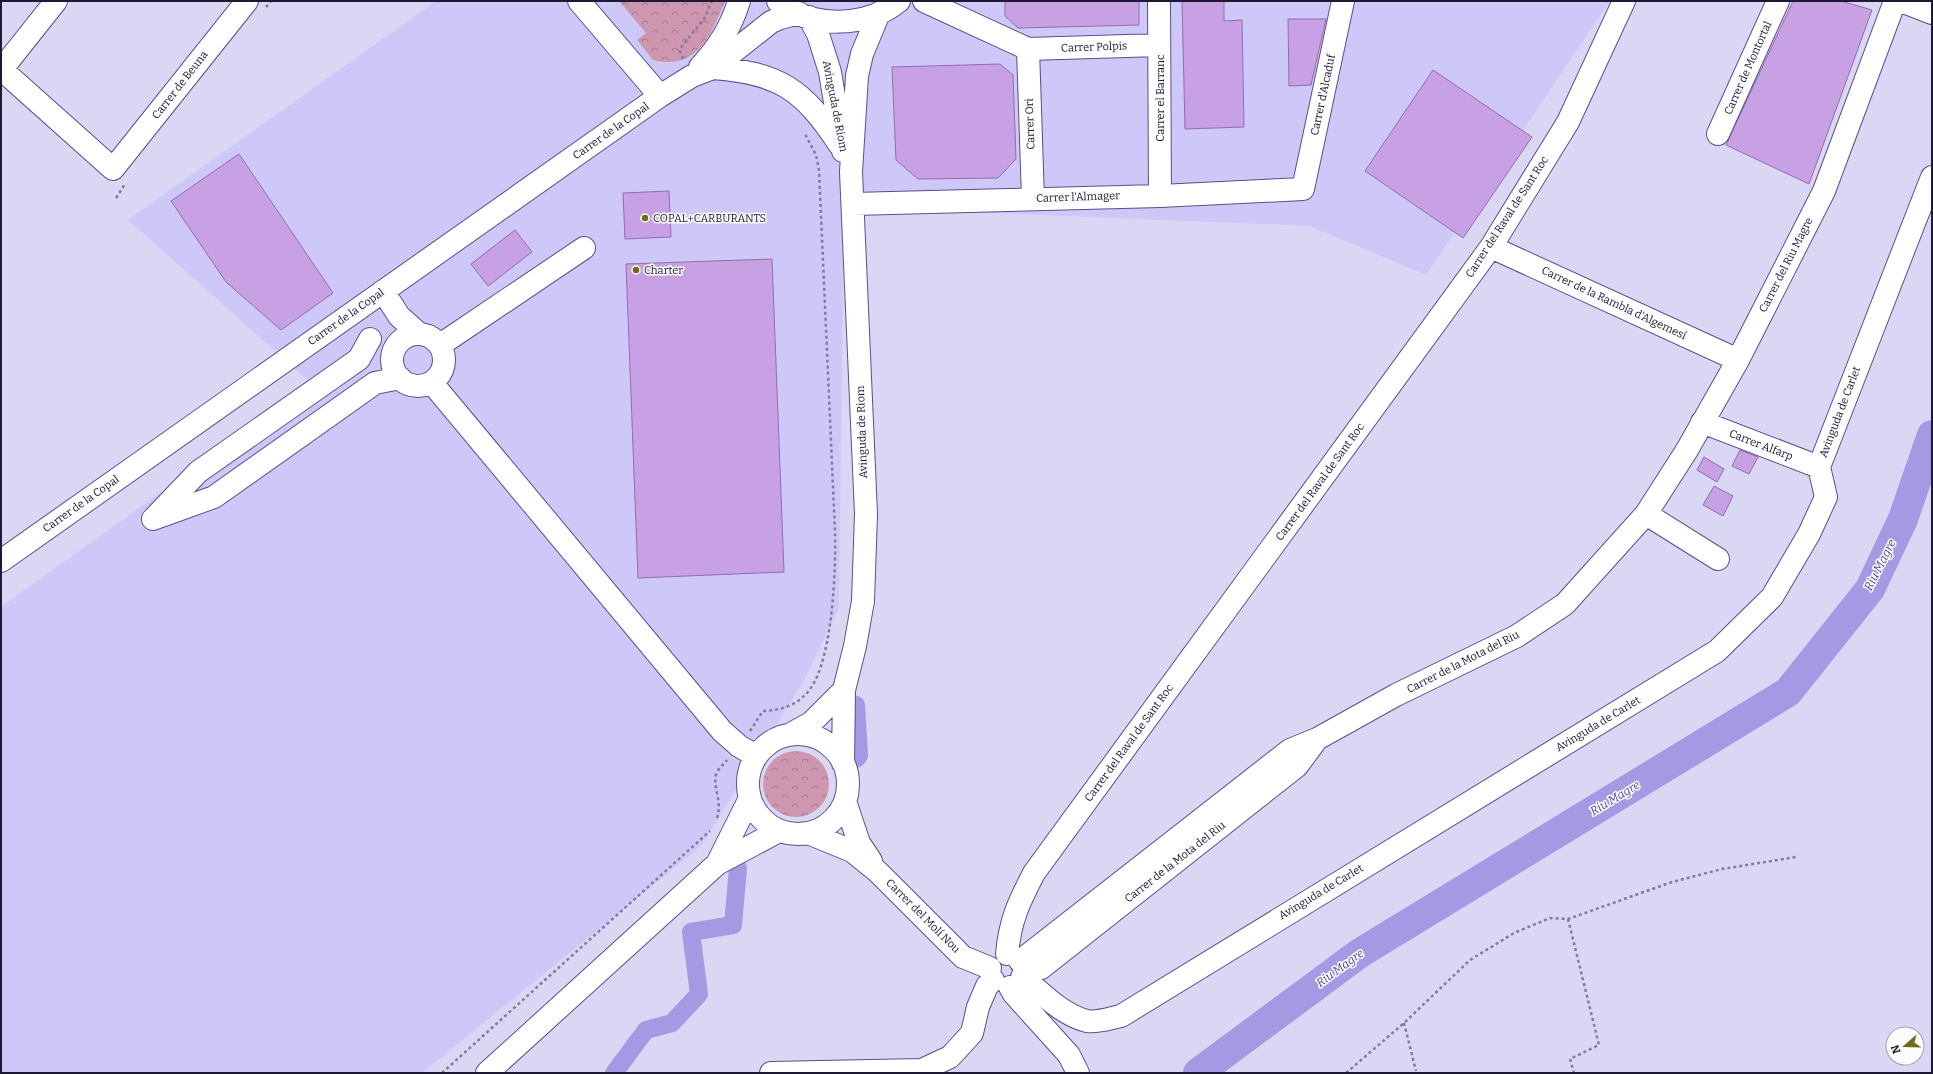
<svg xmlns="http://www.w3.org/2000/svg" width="1933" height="1074" viewBox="0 0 1933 1074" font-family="Bitter,serif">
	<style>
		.built { fill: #cec8f9 }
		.forest { fill: url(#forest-crowns) }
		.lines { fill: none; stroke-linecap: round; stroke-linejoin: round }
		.canal { stroke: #a499e3; stroke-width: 18 }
		.river { stroke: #a499e3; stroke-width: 30 }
		.building { fill: #c8a1e5; stroke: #916cac }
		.minor-casing { stroke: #5a4e8f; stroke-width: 24 }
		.path { stroke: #807c99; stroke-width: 2.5; stroke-dasharray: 3 3; stroke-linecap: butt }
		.minor { stroke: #fff; stroke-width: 22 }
		.poi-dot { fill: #6e6f12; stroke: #fcfcfc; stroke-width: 1.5 }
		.labels { text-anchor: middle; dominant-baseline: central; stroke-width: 3; stroke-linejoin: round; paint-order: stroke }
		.street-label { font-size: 11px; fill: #1d1833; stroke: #fcfcfc }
		.poi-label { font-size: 11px; fill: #1d1833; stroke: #fcfcfc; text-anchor: start }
		.water-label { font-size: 12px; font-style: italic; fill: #57439b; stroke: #fcfcfc }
	</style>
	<defs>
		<pattern id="forest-crowns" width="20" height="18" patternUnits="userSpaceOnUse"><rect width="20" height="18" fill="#cf96b0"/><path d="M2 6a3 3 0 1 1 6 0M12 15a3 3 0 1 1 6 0" fill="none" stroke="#a77990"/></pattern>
	</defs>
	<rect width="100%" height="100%" fill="#dad7f5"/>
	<!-- built -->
	<path class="built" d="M436 1H1610L1426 275 1310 226 844 207 839 608 802 684 701 846 422 1073H1V607L312 384 128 220Z"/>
	<!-- forest -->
	<path class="forest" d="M619 1H725C711 35 697 71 653 60L637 40 646 33Z
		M763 784a33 33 0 1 1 66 0a33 33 0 1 1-66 0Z"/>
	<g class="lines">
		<!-- canal -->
		<path class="canal" d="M856 705 859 756 856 759
			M614 1073 646 1030 672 1023 699 994 691 932 733 925 738 868"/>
		<!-- river -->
		<path class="river" d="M1198 1073 1360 953 1788 692 1870 589 1903 519 1932 435"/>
	</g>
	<!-- building -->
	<path class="building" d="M1005 1H1139V25L1018 28 1005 16Z
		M1182 1H1224V21L1242 20 1244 127 1185 129Z
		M1793 1H1841L1872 10 1809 184 1726 145Z
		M1288 19H1326L1311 85 1289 86Z
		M1000 64 1013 75 1016 159 998 178 918 179 896 160 892 67Z
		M1433 70 1532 137 1463 238 1365 171Z
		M239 154 333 293 281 330 226 282 171 201Z
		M669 191 671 237 625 239 623 193Z
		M515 230 532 252 488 286 471 264Z
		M772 259 784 572 638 578 626 264Z
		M1740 450 1758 457 1749 474 1732 466Z
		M1704 457 1724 469 1717 482 1697 470Z
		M1714 486 1733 496 1723 516 1703 505Z"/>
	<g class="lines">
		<!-- minor casing -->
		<g class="minor-casing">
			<path id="minor" d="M579 1 660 96
				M778 1C811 29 866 28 899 1
				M924 1 1028 49 1159 45
				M1159 1 1160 196
				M1901 1 1932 13
				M809 17 818 34 830 72 843 151
				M1028 49 1033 199
				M700 67C717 49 732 25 739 1
				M713 68C779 73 803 89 839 144
				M1 69 113 169 247 1
				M2 69 56 1
				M1718 134 1778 1
				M853 204 1160 196 1303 189 1343 1
				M1491 247 1738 360
				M383 291 399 316 418 333
				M392 360a26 26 0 1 1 52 0a26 26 0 1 1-52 0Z
				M440 345 584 248
				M432 383 722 731 739 746 756 756
				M1702 422 1819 467
				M1646 514 1718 559
				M156 516 198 472 359 359 370 339
				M153 519 214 497 375 383 400 378
				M1 561 660 96 692 76 713 68 771 22 780 18 799 13
				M791 734 811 723 844 690
				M748 784a50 50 0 1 1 100 0a50 50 0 1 1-100 0Z
				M843 763 844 690 855 646 863 601 866 514 851 172 857 76 862 54 879 13
				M845 801 859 843 871 861
				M808 833 852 851 878 872 963 957 990 968
				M717 864 750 798
				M1007 954C1010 920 1019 902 1034 873L1491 247 1568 122 1624 1
				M1020 961 1290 750 1317 739 1396 695 1517 636 1565 604 1646 514 1687 450 1738 360 1824 191 1895 1
				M1024 972 1041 968 1297 766 1317 739
				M1022 977C1041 992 1062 1015 1087 1021 1097 1023 1111 1018 1121 1016L1717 651 1772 597 1809 534 1826 497 1819 467 1932 177
				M1010 987 1014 994 1069 1055 1078 1073
				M487 1073 717 864 779 831
				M771 1073 922 1070 950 1057 972 1033 978 1007 987 986 993 980"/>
		</g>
		<!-- path -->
		<path class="path" d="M266 7 271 1
			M683 59 680 51 682 46 704 19 712 1
			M116 198 125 184
			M750 731 763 711C779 710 793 707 805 695 833 669 836 569 835 532L819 170 816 155 804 132
			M717 818C723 800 711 784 717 772 720 767 724 764 727 760
			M1568 919 1599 1045 1570 1059 1574 1073
			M1404 1023 1416 1071
			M442 1073 710 831
			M1346 1073 1404 1023 1470 960 1514 933 1550 918 1568 919 1672 882 1722 869 1796 857"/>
		<!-- minor -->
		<use href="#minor" class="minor"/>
	</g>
	<!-- markers -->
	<g class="poi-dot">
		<circle cx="645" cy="218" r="4"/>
		<circle cx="636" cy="270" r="4"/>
	</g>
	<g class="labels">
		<!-- street labels -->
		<g class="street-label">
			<text transform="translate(1094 47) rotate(-2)">Carrer Polpis</text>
			<text transform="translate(1748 68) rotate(-66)">Carrer de Montortal</text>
			<text transform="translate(180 85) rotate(-52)">Carrer de Beuna</text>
			<text transform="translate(1323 95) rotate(-78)">Carrer d'Alcaduf</text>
			<text transform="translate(1160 98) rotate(-90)">Carrer el Barranc</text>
			<text transform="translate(835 106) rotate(79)">Avinguda de Riom</text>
			<text transform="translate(1030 124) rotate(-92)">Carrer Ori</text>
			<text transform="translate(611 131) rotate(-35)">Carrer de la Copal</text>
			<text transform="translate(1078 197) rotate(-2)">Carrer l'Almager</text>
			<text transform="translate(1507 217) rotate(-57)">Carrer del Raval de Sant Roc</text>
			<text transform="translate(1786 265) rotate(-63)">Carrer del Riu Magre</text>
			<text transform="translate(1614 303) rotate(25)">Carrer de la Rambla d'Algemesí</text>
			<text transform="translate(346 317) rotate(-35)">Carrer de la Copal</text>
			<text transform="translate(1840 412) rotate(-69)">Avinguda de Carlet</text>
			<text transform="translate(862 432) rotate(-92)">Avinguda de Riom</text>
			<text transform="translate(1761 445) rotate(21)">Carrer Alfarp</text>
			<text transform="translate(1320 482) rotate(-54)">Carrer del Raval de Sant Roc</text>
			<text transform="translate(81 504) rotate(-35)">Carrer de la Copal</text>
			<text transform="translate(1463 662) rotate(-27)">Carrer de la Mota del Riu</text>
			<text transform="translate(1598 724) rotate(-31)">Avinguda de Carlet</text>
			<text transform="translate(1129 743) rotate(-54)">Carrer del Raval de Sant Roc</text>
			<text transform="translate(1175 862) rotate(-38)">Carrer de la Mota del Riu</text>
			<text transform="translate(1321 892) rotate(-31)">Avinguda de Carlet</text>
			<text transform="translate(923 916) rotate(45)">Carrer del Molí Nou</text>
		</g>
		<!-- poi labels -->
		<g class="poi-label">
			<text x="653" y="218">COPAL+CARBURANTS</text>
			<text x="644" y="270">Charter</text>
		</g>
		<!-- water labels -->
		<g class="water-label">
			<text transform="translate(1880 565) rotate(-63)">Riu Magre</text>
			<text transform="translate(1615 798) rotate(-31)">Riu Magre</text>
			<text transform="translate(1340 968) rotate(-36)">Riu Magre</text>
		</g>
	</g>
	<!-- border -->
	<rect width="1933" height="1074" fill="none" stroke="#1d1833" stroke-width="4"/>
	<!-- north arrow -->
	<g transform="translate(1905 1046) rotate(250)"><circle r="19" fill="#fcfcfc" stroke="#a3a1ac"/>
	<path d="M0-3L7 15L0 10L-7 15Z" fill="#6e6f12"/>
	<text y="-6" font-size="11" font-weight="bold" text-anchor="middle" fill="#1d1833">N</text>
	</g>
</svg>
